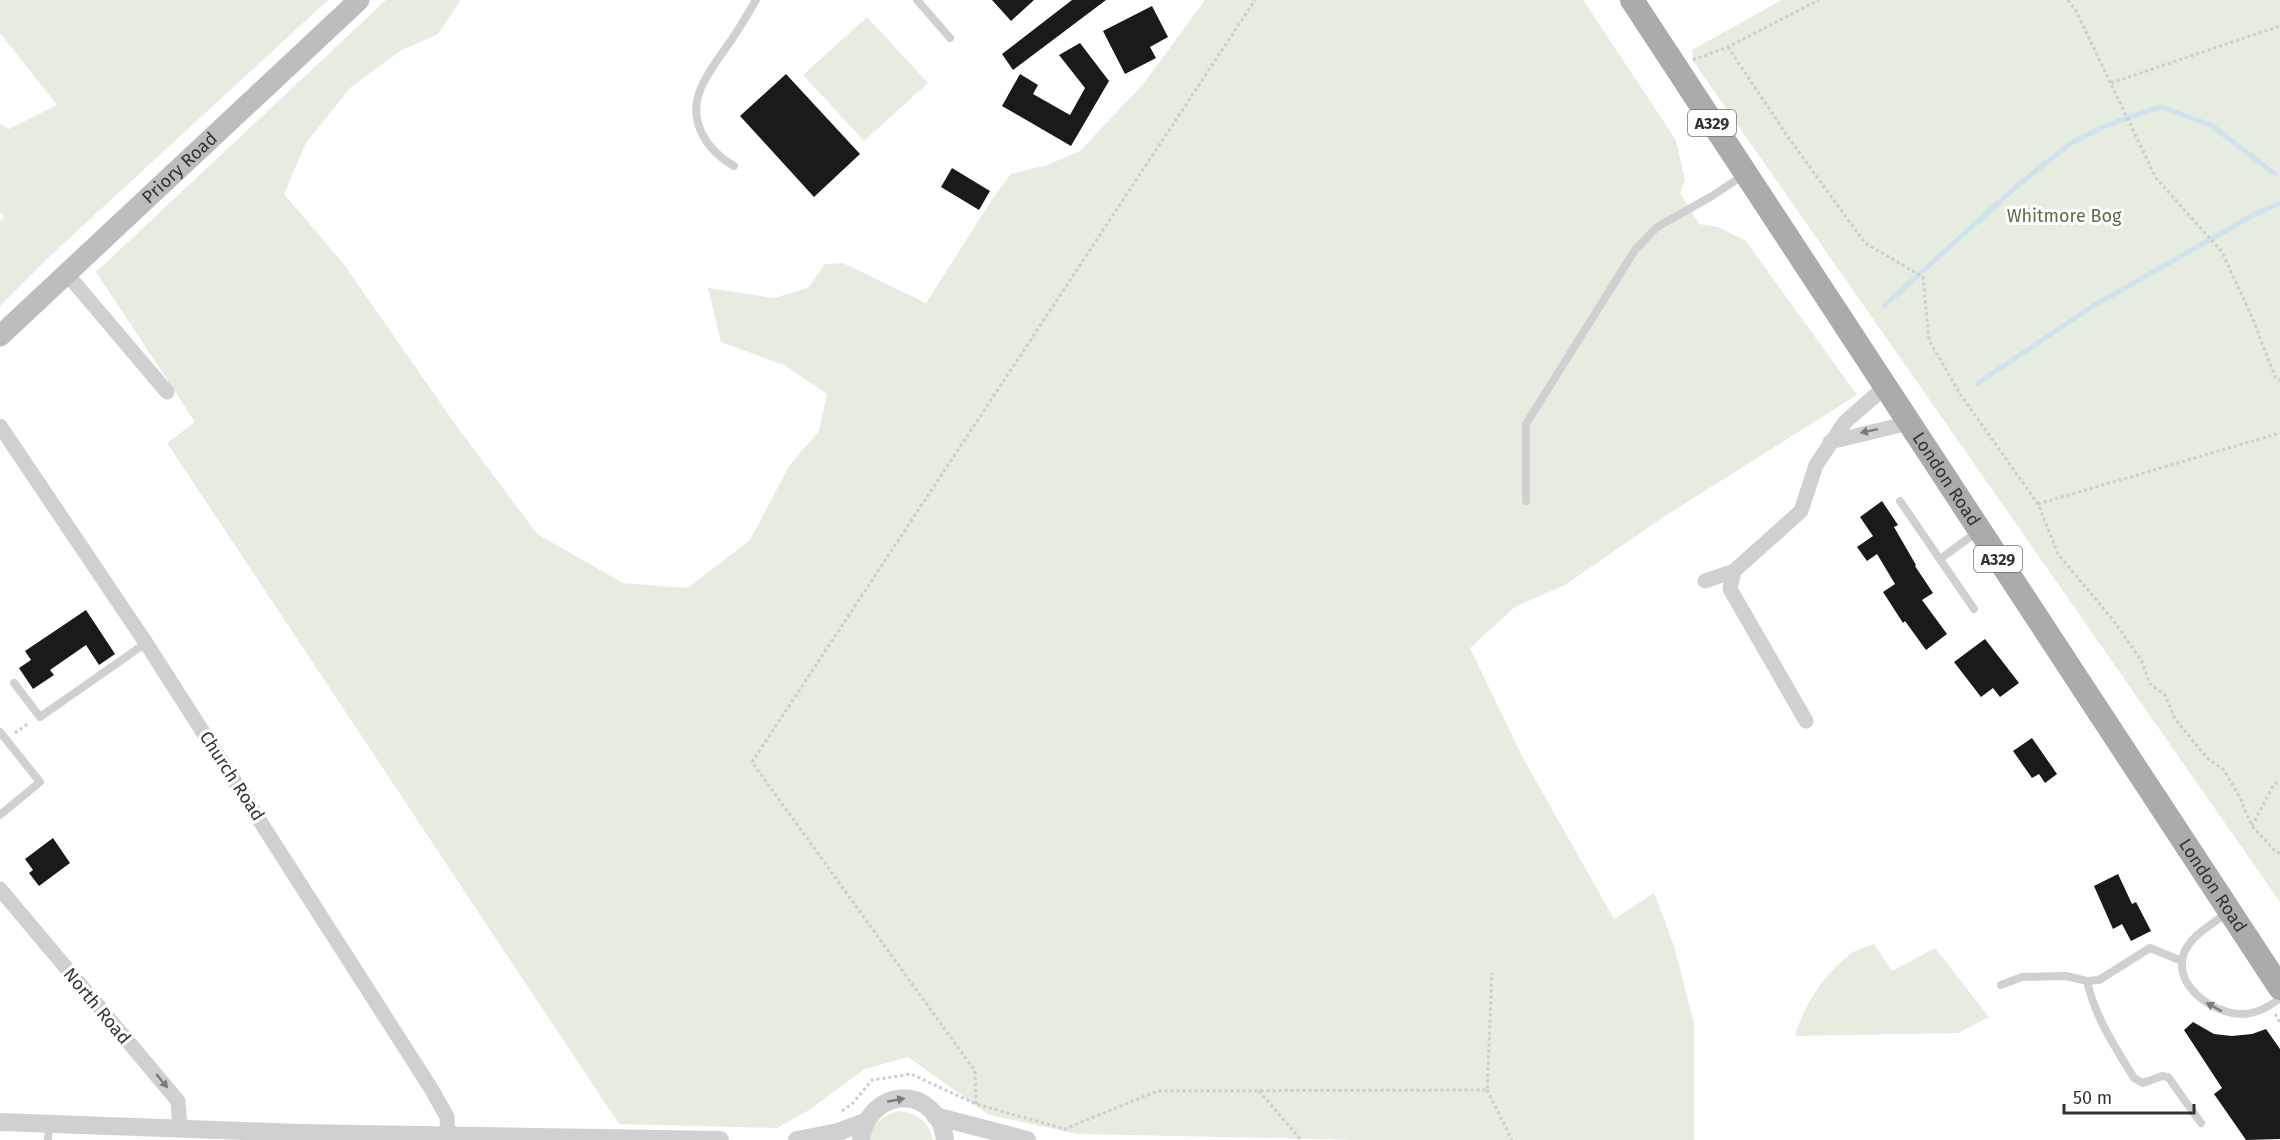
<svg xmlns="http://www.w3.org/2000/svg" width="2280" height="1140" viewBox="0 0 2280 1140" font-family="'Fira Sans',sans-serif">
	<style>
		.green { fill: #e6ecdf }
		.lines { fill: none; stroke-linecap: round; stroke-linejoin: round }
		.stream { stroke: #cfe2ee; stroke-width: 5 }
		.building { fill: #1a1a1a }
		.path { stroke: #cdcdcd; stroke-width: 3; stroke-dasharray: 3 3; stroke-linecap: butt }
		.service { stroke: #d0d0d0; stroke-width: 8 }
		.minor { stroke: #d0d0d0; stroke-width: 15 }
		.tertiary { stroke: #d0d0d0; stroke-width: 18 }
		.secondary { stroke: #bdbdbd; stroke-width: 21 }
		.primary { stroke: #ababab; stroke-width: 24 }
		.oneway { fill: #7a7a7a }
		.labels { text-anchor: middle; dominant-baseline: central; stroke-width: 6; stroke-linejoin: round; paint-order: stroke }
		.shield { fill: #fff; stroke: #707070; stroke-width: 1.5 }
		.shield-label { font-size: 16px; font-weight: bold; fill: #333 }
		.street-label { font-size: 18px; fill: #333; stroke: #fff }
		.park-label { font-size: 18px; fill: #56703f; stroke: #fff }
	</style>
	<rect width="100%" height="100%" fill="#fff"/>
	<!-- green -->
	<path class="green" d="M0 0H328L49 257 0 306V221L4 217 0 212V124L9 129 57 105 0 33Z
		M386 0H461L438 34 400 51 350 88 306 143 284 194 343 263 453 421 537 534 623 583 688 588 750 540 789 466 819 431 827 394 784 365 721 342 708 288 774 298 808 288 825 264 843 263 926 303 995 195 1011 174 1047 165 1080 151 1144 83 1205 0H1583L1676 140 1685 180 1680 193 1699 224 1718 227 1746 241 1857 395 1662 518 1565 585 1515 607 1470 648 1523 758 1614 919 1654 893 1674 946 1694 1024V1140H1361L1078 1134 989 1115 908 1057 865 1069 806 1112 777 1128 619 1124 167 443 195 422 96 272Z
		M1782 0H2280V902L1693 61 1692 50Z
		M867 17 928 83 864 141 803 75Z
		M1874 944 1892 971 1935 948 1989 1017 1958 1033 1795 1036C1803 1006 1826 971 1852 953 1858 949 1867 946 1874 944Z
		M899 1111C917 1113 929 1122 933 1140H869C873 1123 883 1115 899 1111Z"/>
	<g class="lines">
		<!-- stream -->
		<path class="stream" d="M1884 306 2017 186 2071 143 2103 127 2127 118 2161 107 2211 125 2275 174
			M1978 383 2093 306 2257 213 2280 203"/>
	</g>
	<!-- building -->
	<path class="building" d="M992 0H1034L1011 21Z
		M1072 0H1106L1013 70 1002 54Z
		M1152 6 1168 37 1150 47 1156 58 1125 74 1103 31Z
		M1080 43 1109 81 1071 146 1002 106 1020 74 1038 85 1033 94 1070 115 1085 88 1059 55Z
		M786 74 860 154 814 197 740 116Z
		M952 168 990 191 979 210 941 187Z
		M1882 501 1898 525 1894 527 1916 565 1915 566 1933 593 1922 600 1947 634 1926 650 1905 621 1903 623 1883 592 1895 584 1877 554 1867 561 1857 547 1873 536 1860 517Z
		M86 610 115 654 99 665 86 645 50 670 54 675 33 689 19 668 31 660 25 651Z
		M1985 639 2019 683 2000 697 1993 688 1981 697 1954 662Z
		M2032 738 2057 774 2045 783 2039 774 2032 778 2013 751Z
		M53 838 70 863 39 886 29 873 33 870 25 859Z
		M2118 874 2132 904 2136 902 2151 931 2131 941 2122 924 2113 929 2094 886Z
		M2193 1022 2214 1034 2232 1036 2252 1034 2266 1029 2280 1049V1139L2246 1140 2214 1094 2222 1088 2184 1030Z"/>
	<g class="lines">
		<!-- path -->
		<path class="path" d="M2068 0 2076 11 2156 178 2222 252 2252 317 2276 379 2280 380
			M1728 47 1788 137 1865 243 1923 277 1929 340 1960 394 2038 504 2058 554 2113 620 2141 660 2150 684 2165 695 2175 719 2207 758 2224 770 2240 798 2252 826 2276 852 2280 853
			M1693 60 1728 47 1819 0
			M2111 83 2280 26
			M2038 504 2280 433
			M15 733 29 723
			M2252 826 2274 784 2280 781
			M2275 1014 2280 1023
			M1487 1090 1512 1140
			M1259 1091 1301 1140
			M976 1104 975 1071 752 762 1255 0
			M842 1111 853 1103 872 1080 911 1074 976 1104 1065 1129 1157 1091 1487 1090 1492 973"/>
		<!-- service -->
		<path class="service" d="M917 0 950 38
			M734 166C706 150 687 120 701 88 709 69 723 53 734 36 742 24 749 12 756 0
			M1526 501V424L1635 250 1657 227 1712 196 1744 175
			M1900 501 1974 609
			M1940 559 1977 532
			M14 683 40 717 146 643
			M0 732 40 782 0 815
			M2228 912C2213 924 2191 935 2184 953 2172 986 2214 1014 2242 1014 2257 1014 2269 1007 2280 998
			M2087 981C2095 1017 2115 1047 2134 1078L2143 1083 2162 1076 2168 1077 2201 1123
			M2001 985 2022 977 2066 976 2087 981 2099 980 2150 948 2182 961
			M48 1140 49 1124"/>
		<!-- minor -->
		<path class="minor" d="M67 274 167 392
			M0 426 146 643 432 1090 447 1117 448 1140
			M1830 442 1909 423
			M1705 581 1734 571
			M1806 721 1730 589 1734 571 1801 511 1816 465 1845 422 1885 387
			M0 889 178 1101 180 1128"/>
		<!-- tertiary -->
		<path class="tertiary" d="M935 1116 1027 1140
			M0 1122 300 1133 720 1140
			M797 1140 838 1132 865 1122
			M861 1140C866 1097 918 1081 940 1122 943 1127 944 1134 945 1140"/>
		<!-- secondary -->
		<path class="secondary" id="s1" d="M0 336 359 0"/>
		<!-- primary -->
		<path class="primary" id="s2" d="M1632 0 2280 988"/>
	</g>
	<!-- one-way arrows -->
	<defs><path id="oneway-solid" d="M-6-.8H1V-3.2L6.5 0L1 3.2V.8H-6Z" transform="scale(1.5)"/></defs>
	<g class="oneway">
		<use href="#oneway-solid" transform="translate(1869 431) rotate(168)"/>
		<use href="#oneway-solid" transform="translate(2214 1007) rotate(-151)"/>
		<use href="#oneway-solid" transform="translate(162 1081) rotate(50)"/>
		<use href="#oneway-solid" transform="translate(896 1100) rotate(-10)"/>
	</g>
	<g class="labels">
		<!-- shield labels -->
		<g class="shield">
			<rect x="1688" y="110" width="48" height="26" rx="4.5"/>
			<rect x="1974" y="546" width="48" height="26" rx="4.5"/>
		</g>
		<g class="shield-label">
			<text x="1712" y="123">A329</text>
			<text x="1998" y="559">A329</text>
		</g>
		<!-- street labels -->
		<g class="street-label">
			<text stroke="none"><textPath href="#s1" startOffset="246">Priory Road</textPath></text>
			<text stroke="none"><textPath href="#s2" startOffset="573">London Road</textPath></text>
			<text transform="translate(232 776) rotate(57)">Church Road</text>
			<text stroke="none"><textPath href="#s2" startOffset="1059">London Road</textPath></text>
			<text transform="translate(97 1006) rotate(50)">North Road</text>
		</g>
		<!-- park labels -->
		<g class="park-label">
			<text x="2064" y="216">Whitmore Bog</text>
		</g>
	</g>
	<!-- scale -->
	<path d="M2064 1104v9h130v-9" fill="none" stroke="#333333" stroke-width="3"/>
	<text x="2073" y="1104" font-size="18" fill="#333333" stroke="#ffffff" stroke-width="4.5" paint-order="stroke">50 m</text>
</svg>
